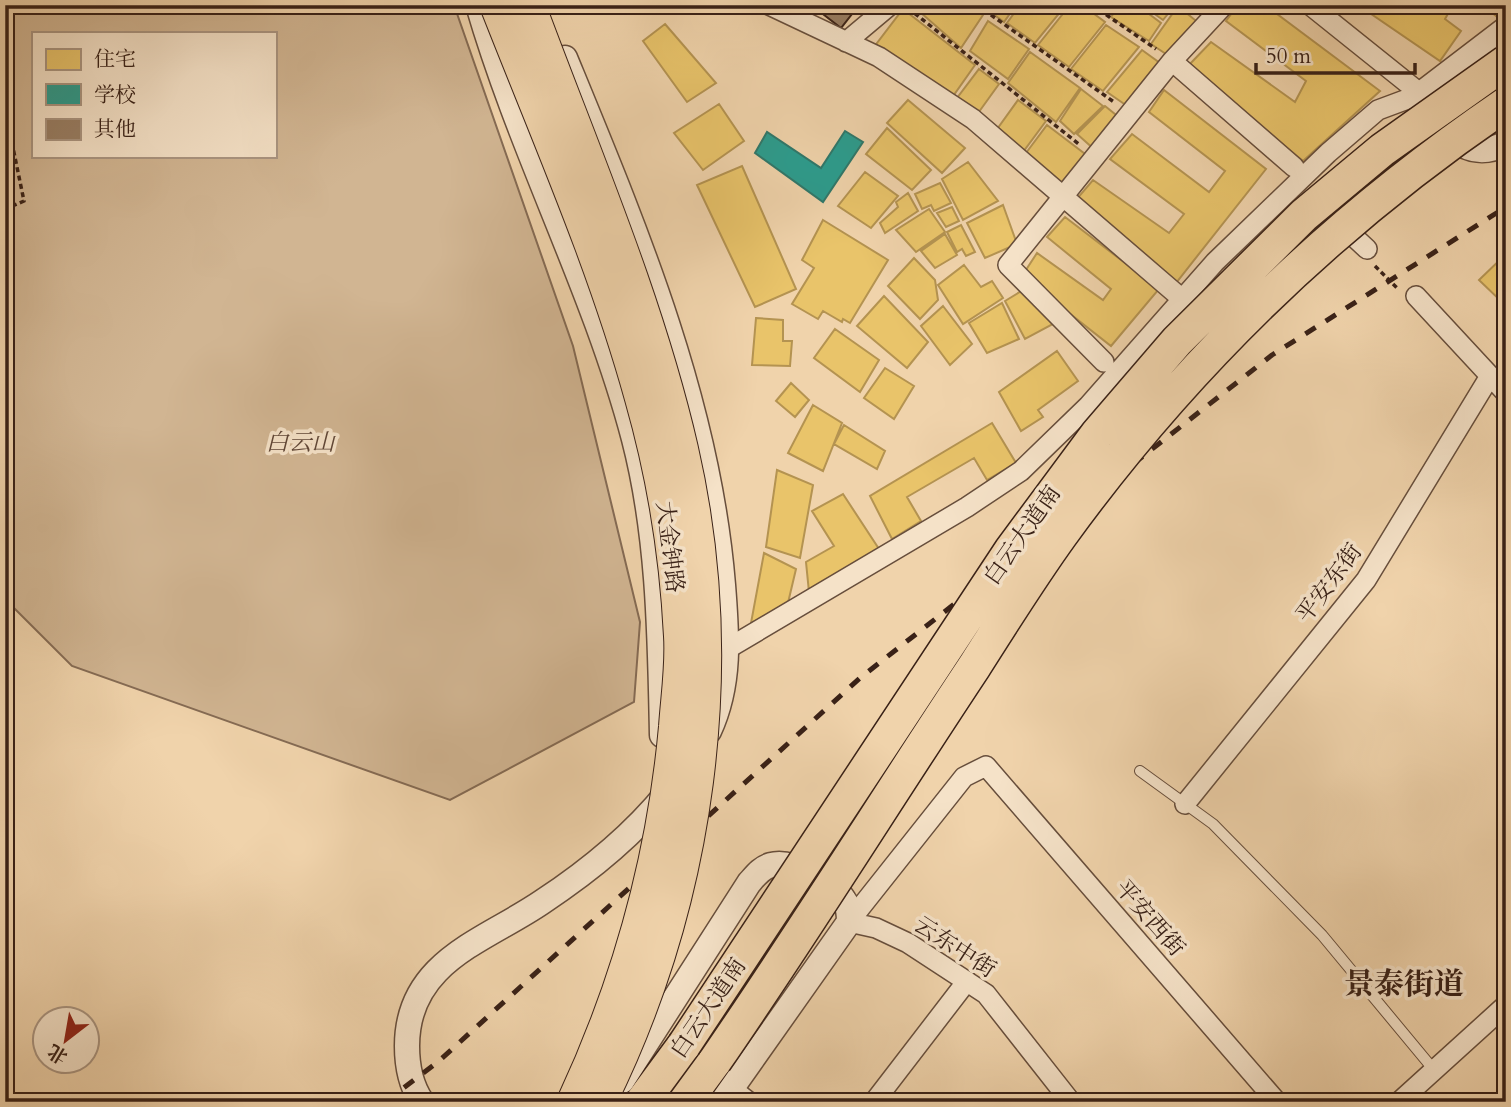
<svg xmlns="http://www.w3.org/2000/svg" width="1511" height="1107" font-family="Cardo,'Noto Serif SC',serif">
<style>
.green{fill:#d1b592;stroke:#856b54;stroke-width:2;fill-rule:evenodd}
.homes{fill:#e9c46a;stroke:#b49351;stroke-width:2}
.schools{fill:#2a9d8f;stroke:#2e786b;stroke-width:2}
.building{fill:#987e64;stroke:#392117;stroke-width:2}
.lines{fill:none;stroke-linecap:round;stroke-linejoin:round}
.service-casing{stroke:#674e3c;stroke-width:12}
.minor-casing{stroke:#674e3c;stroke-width:22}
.tertiary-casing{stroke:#674e3c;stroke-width:27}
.trunk-casing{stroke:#392117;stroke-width:36}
.path{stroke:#392117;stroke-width:3.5;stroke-dasharray:5 3.5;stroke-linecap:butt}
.service{stroke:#f5e2c8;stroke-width:10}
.minor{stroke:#f5e2c8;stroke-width:19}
.tertiary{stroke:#f5e2c8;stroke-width:24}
.trunk{stroke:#f0d3ab;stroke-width:33}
.rail{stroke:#392117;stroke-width:5;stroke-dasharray:12 12;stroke-linecap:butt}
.primary-bridge-casing{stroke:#392117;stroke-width:34;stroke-linecap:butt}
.trunk-bridge-casing{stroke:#392117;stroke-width:36;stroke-linecap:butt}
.primary-bridge{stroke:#f0d3ab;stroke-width:32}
.trunk-bridge{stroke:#f0d3ab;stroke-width:33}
.labels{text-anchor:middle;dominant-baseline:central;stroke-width:7;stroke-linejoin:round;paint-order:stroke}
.park-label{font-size:23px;font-style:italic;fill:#5f4636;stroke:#f5e2c8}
.street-label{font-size:23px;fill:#392117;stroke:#f5e2c8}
.district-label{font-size:30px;font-weight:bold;fill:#392117;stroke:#f5e2c8}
</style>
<rect width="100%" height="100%" fill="#f0d3ab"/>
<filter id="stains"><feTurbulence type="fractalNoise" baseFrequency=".00286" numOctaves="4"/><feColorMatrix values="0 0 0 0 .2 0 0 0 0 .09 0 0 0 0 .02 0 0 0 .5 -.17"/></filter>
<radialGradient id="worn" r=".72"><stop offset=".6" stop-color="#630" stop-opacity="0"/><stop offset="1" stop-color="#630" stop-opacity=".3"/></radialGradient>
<!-- green -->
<path class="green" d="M5 5H454L573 346 640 622 634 702 450 800 72 666 5 599ZM33 33H275V156H33Z"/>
<!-- homes -->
<path class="homes" d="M912 5H969L983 15 961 48Z
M981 5H1016L1004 22Z
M1020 5H1066L1035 43 1007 23Z
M1070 5H1082L1105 22 1069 67 1038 45Z
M1120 5H1137L1161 23 1149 41 1111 17Z
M1142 5H1175L1163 20Z
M1238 5H1265L1380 91 1303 161 1188 66 1211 42 1295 102 1306 81 1226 21Z
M1358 5H1453L1445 19 1461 31 1440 61Z
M1482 5H1506V22L1505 23Z
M1178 6 1201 25 1172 58 1151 44Z
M903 9 975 65 951 99 874 47Z
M988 21 1029 49 1008 79 970 51Z
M665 24 716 83 687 102 643 41Z
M1106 25 1139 47 1103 91 1071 69Z
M1142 50 1164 66 1130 108 1107 92Z
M1030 52 1080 88 1056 122 1008 83Z
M979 69 999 84 976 116 954 102Z
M1081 89 1103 106 1074 134 1060 121Z
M1164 90 1266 169 1176 283 1075 201 1093 180 1169 233 1184 214 1110 159 1132 134 1209 192 1225 171 1149 112Z
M908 100 965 148 942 173 887 123Z
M1018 100 1046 121 1023 152 995 132Z
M719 104 744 141 703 170 674 133Z
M1105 106 1121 119 1095 150 1077 134Z
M1047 125 1089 157 1065 188 1026 153Z
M887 128 931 170 912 190 866 154Z
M968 162 998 201 963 220 942 179Z
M742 166 796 289 755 307 697 185Z
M865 172 898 196 871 228 838 206Z
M940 183 951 203 934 211 931 205 922 209 915 194Z
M908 193 918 211 885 233 880 223 898 207 896 202Z
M1003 205 1017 244 985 258 967 223Z
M952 207 959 221 946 227 937 213Z
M929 209 945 232 916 252 896 230Z
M1065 217 1159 289 1111 346 1022 276 1037 253 1103 300 1111 289 1047 237Z
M823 220 888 260 850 323 843 319 842 322 823 311 818 319 792 304 814 268 802 260Z
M961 225 975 252 966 256 962 249 957 252 947 232Z
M945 234 957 255 935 268 921 251Z
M1506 254V306L1479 280Z
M914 258 935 280 938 300 920 319 888 286Z
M964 265 981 287 992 281 1003 298 963 324 938 285Z
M1023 290 1053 324 1025 339 1005 301Z
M884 296 928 342 907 368 857 326Z
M1002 303 1019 339 987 353 969 323Z
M943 306 972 344 950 365 921 326Z
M756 318 783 320V341H792L790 366 752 365Z
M835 329 879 360 860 392 814 358Z
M1057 351 1078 381 1038 410 1043 417 1021 431 999 392Z
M885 368 914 386 894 419 864 398Z
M791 383 809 400 795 417 776 401Z
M813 405 842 423 823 471 788 453Z
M992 423 1016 463 987 480 974 458 907 497 921 521 892 539 870 496Z
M844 425 885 451 877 469 834 444Z
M777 470 813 485 800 558 766 547Z
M843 494 879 549 809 592 806 562 834 546 812 511Z
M764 553 796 569 787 607 751 623Z"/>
<!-- schools -->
<path class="schools" d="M845 131 863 142 823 202 755 153 767 132 821 168Z"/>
<!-- building -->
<path class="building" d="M822 5H859L841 28 819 11Z"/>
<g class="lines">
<!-- service casing -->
<g class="service-casing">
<path id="service" d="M1140 771 1213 824 1322 935 1434 1070"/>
</g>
<!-- minor casing -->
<g class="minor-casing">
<path id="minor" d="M769 5 879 57 973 119 1181 298
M1310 5 1421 94
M846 42 890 5
M1172 61 1294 167
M1338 222 1367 249
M1416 296 1506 393
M1104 362 1008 265 1172 61 1224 5
M727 649 967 507 1021 471 1088 406 1215 262 1328 153 1378 110 1421 94
M1185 804 1366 580 1490 376
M731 1088 749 1102
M874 1102 967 981
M1071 1102 986 994 908 943 876 928 849 922 964 777 986 766 1277 1102
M1399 1102 1506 1005"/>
</g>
<!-- tertiary casing -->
<g class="tertiary-casing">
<path id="tertiary" d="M478 5C521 153 595 291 634 439 659 535 660 637 662 735
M1506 29 1421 94C1437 127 1465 166 1506 143
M565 58C635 228 708 400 723 585 727 635 731 684 709 731
M622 1081 749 883C756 875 761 868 771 865 792 859 833 882 844 900 849 907 849 914 849 922L722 1102
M422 1102C411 1086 407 1065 407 1046 407 961 485 941 542 902 589 871 632 836 667 793"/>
</g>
<!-- trunk casing -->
<g class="trunk-casing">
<path id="trunk" d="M642 1102 684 1045
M685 1102 715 1061"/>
</g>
<!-- path -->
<path class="path" d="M977 5 1114 102
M1092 5 1156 49
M908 8 1080 145
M5 109 24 201 5 209
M1375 266 1399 290"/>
<!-- service -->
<use href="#service" class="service"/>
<!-- minor -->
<use href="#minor" class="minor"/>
<!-- tertiary -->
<use href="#tertiary" class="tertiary"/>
<!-- trunk -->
<use href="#trunk" class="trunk"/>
<!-- rail -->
<path class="rail" d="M385 1102 439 1061 860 678 1272 355 1506 207"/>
<!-- primary-bridge casing -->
<g class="primary-bridge-casing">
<path id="primary-bridge" d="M496 5C547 135 604 264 641 398 663 475 676 556 680 636 682 666 677 697 675 727 663 859 629 982 573 1102
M529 5C583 151 647 297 682 449 732 667 699 902 600 1102"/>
</g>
<!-- trunk-bridge casing -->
<g class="trunk-bridge-casing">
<path id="trunk-bridge" d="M684 1045 1011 550 1097 434 1177 341 1304 215 1382 150 1506 62
M715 1061C804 932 887 798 974 667 1002 623 1030 578 1061 535 1185 364 1331 223 1506 104"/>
</g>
<!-- primary-bridge -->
<use href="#primary-bridge" class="primary-bridge"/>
<!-- trunk-bridge -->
<use href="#trunk-bridge" class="trunk-bridge"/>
</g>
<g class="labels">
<!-- park labels -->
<g class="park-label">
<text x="300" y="442">白云山</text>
</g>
<!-- street labels -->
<g class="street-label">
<text transform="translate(1022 535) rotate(-55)">白云大道南</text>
<text transform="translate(670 547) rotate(83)">大金钟路</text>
<text transform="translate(1329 583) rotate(-53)">平安东街</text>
<text transform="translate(1150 918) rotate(49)">平安西街</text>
<text transform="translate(955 947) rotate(33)">云东中街</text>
<text transform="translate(708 1008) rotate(-56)">白云大道南</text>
</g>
<!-- district labels -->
<g class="district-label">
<text x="1404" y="984">景泰街道</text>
</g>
</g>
<!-- margin -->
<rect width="1511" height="1107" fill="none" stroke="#f0d3ab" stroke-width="28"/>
<rect x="7" y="7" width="1497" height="1093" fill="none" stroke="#392117" stroke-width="3.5"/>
<rect x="14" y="14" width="1483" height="1079" fill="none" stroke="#392117" stroke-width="2"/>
<!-- legend -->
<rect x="32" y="32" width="245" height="126" fill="#f5e2c8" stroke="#aa9581" stroke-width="2"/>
<rect x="46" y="49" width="35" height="21" fill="#e9c46a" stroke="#aa9581" stroke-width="2"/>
<text x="94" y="66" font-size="21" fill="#392117">住宅</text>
<rect x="46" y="84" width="35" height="21" fill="#2a9d8f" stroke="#aa9581" stroke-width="2"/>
<text x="94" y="102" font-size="21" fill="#392117">学校</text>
<rect x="46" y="119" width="35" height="21" fill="#987e64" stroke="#aa9581" stroke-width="2"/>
<text x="94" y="136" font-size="21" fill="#392117">其他</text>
<!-- north arrow -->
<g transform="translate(66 1040) rotate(211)"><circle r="33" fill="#f5e2c8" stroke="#aa9581" stroke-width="2"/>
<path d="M0-5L12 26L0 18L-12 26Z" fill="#8f2418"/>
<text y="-10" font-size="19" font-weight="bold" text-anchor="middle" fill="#392117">北</text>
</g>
<!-- scale -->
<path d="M1256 63v10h159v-10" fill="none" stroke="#392117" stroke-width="3.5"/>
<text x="1266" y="63" font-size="21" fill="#392117" stroke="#f5e2c8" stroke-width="5" paint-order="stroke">50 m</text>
<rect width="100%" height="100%" filter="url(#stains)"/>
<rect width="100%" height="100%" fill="url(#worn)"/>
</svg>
